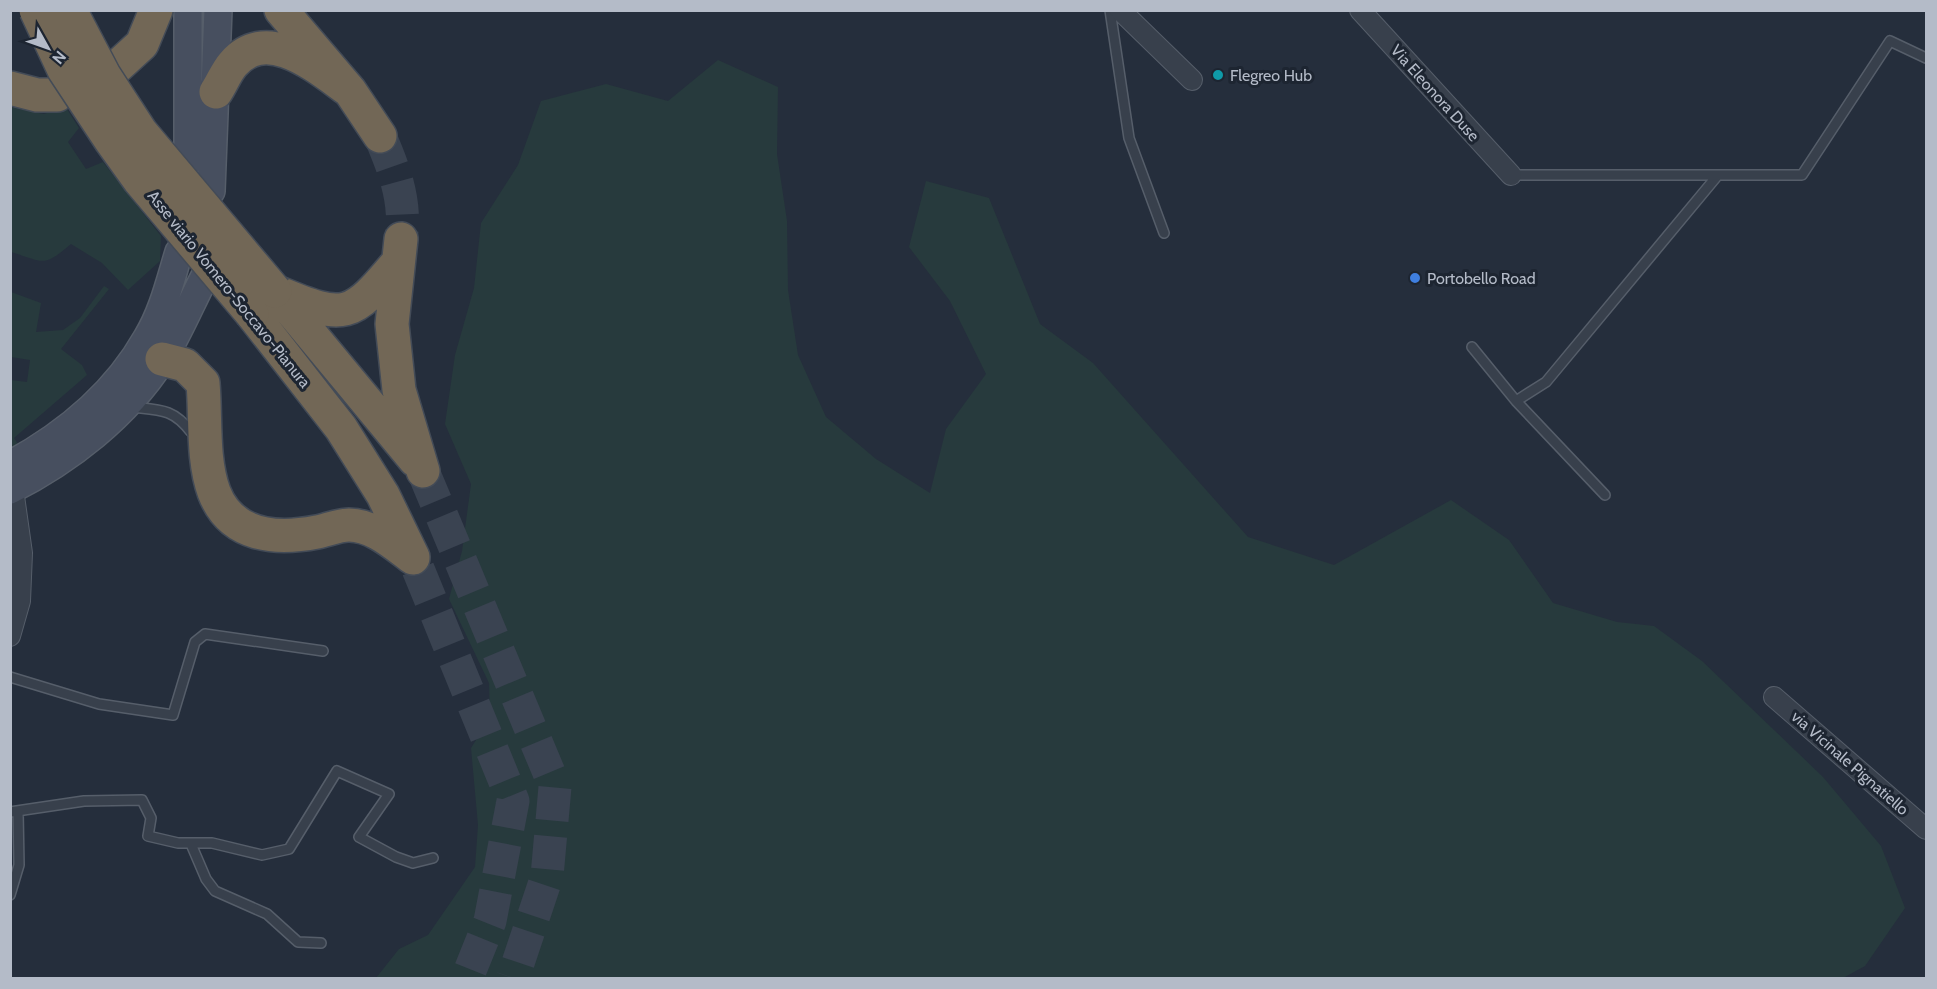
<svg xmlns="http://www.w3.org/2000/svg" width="1937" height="989" font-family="Cabin,sans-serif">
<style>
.green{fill:#273a3d}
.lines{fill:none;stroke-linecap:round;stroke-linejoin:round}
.highway-tunnel{stroke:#3a4351;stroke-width:33;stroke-dasharray:33 16;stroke-linecap:butt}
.lane-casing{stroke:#565e6a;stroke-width:12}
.street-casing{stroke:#565e6a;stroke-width:22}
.secondary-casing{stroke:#565e6a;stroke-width:30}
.highway-casing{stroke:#434b57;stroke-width:36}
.lane{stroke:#38404c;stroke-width:9}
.street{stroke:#38404c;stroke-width:20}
.secondary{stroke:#474f5f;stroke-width:27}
.highway{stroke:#726756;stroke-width:33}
.highway-bridge-casing{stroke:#434b57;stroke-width:36;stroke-linecap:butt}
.highway-bridge{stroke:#726756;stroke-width:33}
.culture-dot{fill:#0f9aa8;stroke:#1d2531;stroke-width:2}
.shop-dot{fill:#3f7fe0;stroke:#1d2531;stroke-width:2}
.labels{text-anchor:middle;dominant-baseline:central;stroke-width:6;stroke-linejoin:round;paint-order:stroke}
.poi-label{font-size:16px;fill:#b4bbc8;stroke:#1d2531;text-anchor:start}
.street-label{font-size:16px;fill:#b4bbc8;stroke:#1d2531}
</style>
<rect width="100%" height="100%" fill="#252e3c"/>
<!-- green -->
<path class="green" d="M718 60 778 87 777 154 787 221 788 290 798 355 826 417 876 459 930 493 946 429 986 374 950 301 909 247 926 181 989 198 1040 324 1093 363 1248 537 1334 565 1451 500 1509 540 1553 603 1617 622 1654 626 1702 661 1823 777 1881 846 1905 908 1865 966 1843 978H376L399 949 428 935 475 867 478 825 471 748 490 718 489 683 449 599 462 551 471 484 445 424 455 355 474 288 481 223 518 165 541 101 606 84 668 101Z
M65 106 79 128 68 142 86 169 103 162 161 236 160 261 128 290 102 263 71 244C43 268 44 262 11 252L10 107 44 114Z
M104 286 109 289 61 349 82 365 87 375 14 438 18 444 11 449V380L27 382 30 360 11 357V292L41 303 36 332 63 330 80 318Z"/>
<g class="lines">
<!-- highway-tunnel -->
<path class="highway-tunnel" d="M380 136C394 169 407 202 401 239
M423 471 555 787 547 876 513 978
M418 569 513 801 490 921 467 978"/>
<!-- lane casing -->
<g class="lane-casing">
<path id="lane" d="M1110 10 1129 138 1164 233
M1511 175H1802L1890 41 1926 58
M1472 347 1516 401
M131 407C159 410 173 408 191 432
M1605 495 1516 401 1546 382 1718 175
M10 677 99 704 173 715 195 642 205 634 323 651
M10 812 84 801 142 800 151 818 148 836 178 843H212L262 855 289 849 337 771 389 794 359 837 396 857 413 863 433 858
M191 844 206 879 215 891 267 914 298 942 321 943
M10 895 19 865 18 811"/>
</g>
<!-- street casing -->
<g class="street-casing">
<path id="street" d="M1120 10 1192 80
M1360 10 1511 175
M10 636 20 601 22 553 13 489
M1774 697 1926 829"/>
</g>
<!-- secondary casing -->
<g class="secondary-casing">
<path id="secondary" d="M188 162V10
M211 191 218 10
M10 465C65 435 116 393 147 338 163 312 170 281 179 252
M10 490C69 460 126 416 162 360 178 334 190 305 204 278"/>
</g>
<!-- highway casing -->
<g class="highway-casing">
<path id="highway" d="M281 10 350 91 380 136
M118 66 142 44 156 10
M10 88 37 95H57
M216 92C222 83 226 72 233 64 268 23 320 70 350 91
M401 239 392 324 399 390 423 471
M275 291 415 460
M277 292C346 321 351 318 398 262
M252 314 341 428 383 495 413 557
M162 359 185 365 203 383C206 418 202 459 214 492 231 537 276 540 317 532 327 530 339 525 349 525 373 525 394 544 413 558"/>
</g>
<!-- lane -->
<use href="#lane" class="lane"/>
<!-- street -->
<use href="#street" class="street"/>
<!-- secondary -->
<use href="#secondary" class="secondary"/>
<!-- highway -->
<use href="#highway" class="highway"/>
<!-- highway-bridge casing -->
<g class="highway-bridge-casing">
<path id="highway-bridge" d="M36 10 64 70 111 141 139 180 252 314
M70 10 104 75 141 132 275 291"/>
</g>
<!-- highway-bridge -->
<use href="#highway-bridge" class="highway-bridge"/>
</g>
<!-- markers -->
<circle class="culture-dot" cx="1218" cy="75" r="6"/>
<circle class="shop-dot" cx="1415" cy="278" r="6"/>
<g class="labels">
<!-- poi labels -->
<g class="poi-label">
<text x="1230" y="75">Flegreo Hub</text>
<text x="1427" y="278">Portobello Road</text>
</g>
<!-- street labels -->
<g class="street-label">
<text transform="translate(1435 93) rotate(48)">Via Eleonora Duse</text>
<text transform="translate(229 289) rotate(51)">Asse viario Vomero-Soccavo-Pianura</text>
<text transform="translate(1850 763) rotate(41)">via Vicinale Pignatiello</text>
</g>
</g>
<!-- border -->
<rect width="1937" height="989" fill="none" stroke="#b4bbc8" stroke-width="24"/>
<!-- north arrow -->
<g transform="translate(48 48) rotate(130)" stroke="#1d2531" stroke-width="4.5" paint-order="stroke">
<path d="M0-4.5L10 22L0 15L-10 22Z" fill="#b4bbc8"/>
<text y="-9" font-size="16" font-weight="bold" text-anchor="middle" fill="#b4bbc8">N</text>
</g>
</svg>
